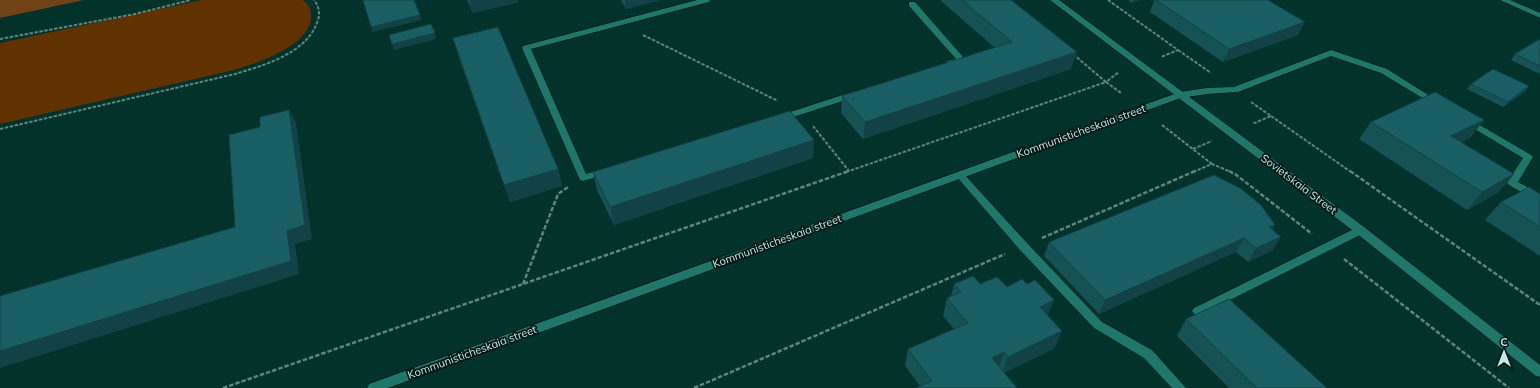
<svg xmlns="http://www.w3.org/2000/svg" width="1540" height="388" font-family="Mulish,sans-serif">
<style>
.green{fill:#603200}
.forest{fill:#704216}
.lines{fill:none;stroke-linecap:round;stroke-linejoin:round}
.service-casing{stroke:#001713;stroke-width:1}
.minor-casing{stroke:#001713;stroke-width:1}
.tertiary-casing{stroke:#001713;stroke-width:1}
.secondary-casing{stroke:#001713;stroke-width:1}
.path-far1{stroke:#5b867e;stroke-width:2;stroke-dasharray:3.5 1.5;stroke-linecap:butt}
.path{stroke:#5b867e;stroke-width:2.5;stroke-dasharray:4.5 2;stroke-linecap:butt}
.service{fill:#1f7669;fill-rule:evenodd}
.minor{fill:#1f7669;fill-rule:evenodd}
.tertiary{fill:#1f7669;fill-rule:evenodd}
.secondary{fill:#1f7669;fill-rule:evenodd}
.wall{fill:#165154}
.shaded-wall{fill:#124245}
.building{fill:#195e62;stroke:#124245}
.labels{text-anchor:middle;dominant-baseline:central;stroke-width:3.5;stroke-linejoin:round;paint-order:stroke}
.street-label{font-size:11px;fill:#c3e9e0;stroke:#001713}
</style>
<rect width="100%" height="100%" fill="#03322b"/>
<!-- green -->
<path class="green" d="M202 0H303C309 5 312 10 311 19 307 47 257 63 234 70L0 124V43Z"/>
<!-- forest -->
<path class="forest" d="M0 0H84L0 18Z"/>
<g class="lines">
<!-- service casing -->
<g class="service-casing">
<path id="service" d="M697 0H710L709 2 531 49 586 174 607 168 612 171 610 173 583 181 580 180 522 48 523 46Z
M909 2H915L964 58 965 60 964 62 950 66 947 65 946 63 947 61 956 59 909 6Z
M1331 50 1387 69 1441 103 1440 105H1434L1381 73 1331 56 1238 92 1207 94 1180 98 1176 95 1180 92 1207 88 1234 87Z
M855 91 859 94 858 96 784 120 781 121 776 118 778 116Z
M1466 117 1531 155 1533 157 1518 182 1540 194V203L1509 185 1507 183 1523 158 1463 122 1461 120Z
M960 172 963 173 1027 243 1102 322 1152 350 1186 388H1172L1144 358 1094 328 1019 249 957 177 955 175Z
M1360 226 1364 227 1365 230 1364 233 1198 316 1194 314 1192 311 1194 308Z"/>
</g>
<!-- minor casing -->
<g class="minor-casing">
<path id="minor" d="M1500 0H1510L1540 13V18Z"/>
</g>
<!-- tertiary casing -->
<g class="tertiary-casing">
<path id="tertiary" d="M1180 92 1184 95 1183 97 388 388H367L369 384Z"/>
</g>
<!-- secondary casing -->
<g class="secondary-casing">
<path id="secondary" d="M1050 0H1059L1364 227 1540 365V377L1536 376 1356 233Z"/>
</g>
<!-- path-far1 -->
<path class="path-far1" d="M1108 0 1178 50 1161 57
M643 35 778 101
M0 39 135 14 191 0
M1178 50 1211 73
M1073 54 1106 82 1119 72
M1251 102 1271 116 1252 124
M1271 116 1351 172
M1162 125 1212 164
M813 126 849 171
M0 129 235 74C265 65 308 53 318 20 320 13 319 6 314 0
M1193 149 1212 141
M846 172 1106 82 1121 93
M1193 172 1212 164 1231 172"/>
<!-- path -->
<path class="path" d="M1229 171 1235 174 1312 234
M1350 171 1540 305
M1042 238 1195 171
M1344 259 1509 388
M523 284 558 194 568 187
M223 388 849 171
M694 388 1005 254"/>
<!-- service -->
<use href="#service" class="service"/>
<!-- minor -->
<use href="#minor" class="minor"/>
<!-- tertiary -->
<use href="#tertiary" class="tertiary"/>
<!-- secondary -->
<use href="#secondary" class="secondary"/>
</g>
<!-- wall -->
<path class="wall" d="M467 0H518L519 2 473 13Z
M621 0H660L626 9Z
M940 0H1011L1071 69 863 139 841 113 842 96 995 48Z
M1128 0H1140L1132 3Z
M1154 0H1268L1298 35 1223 62 1150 12Z
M453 38 558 169 562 186 510 202 458 55Z
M1540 39V74L1511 60 1515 54Z
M1471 84 1529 86 1525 92 1503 107 1467 89Z
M1484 120 1470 138 1461 142 1499 192 1467 210 1359 139 1371 122Z
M813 158 614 225 597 190 593 172Z
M1540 194V256L1485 220 1501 202Z
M1272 229 1273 250 1248 262 1236 252 1099 314 1044 256 1049 242Z
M954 284H980L1007 287 1048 316 1055 348 1005 372 920 386 905 366 908 349 954 329 943 316 947 298 951 296Z
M1186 319 1327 388H1229L1177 336Z"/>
<!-- shaded-wall -->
<path class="shaded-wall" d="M469 0H518L519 2 473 13Z
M625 0H660L626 9Z
M1133 0H1140L1132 3Z
M420 15 421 20 373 32 371 27Z
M1305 22 1298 35 1223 62 1229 49Z
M435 33 436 39 394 50 392 44Z
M1077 52 1071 69 863 139 865 122Z
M1529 86 1525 92 1503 107 1508 102Z
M289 110 296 123 312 239 295 244 299 274 0 368V351L287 231Z
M1484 120 1470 138 1437 154 1451 136Z
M814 140 813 158 614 225 610 207Z
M558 169 562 186 510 202 504 185Z
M1514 174 1499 192 1467 210 1482 192Z
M1275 225 1267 238 1269 227Z
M1281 237 1273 250 1248 262 1256 248Z
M1244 238 1236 252 1099 314 1105 300Z
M1054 300 1047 318 1040 307Z
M1062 331 1055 348 1002 374 1008 357Z
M1004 352 998 370 992 358Z"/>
<!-- building -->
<path class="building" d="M363 0H414L420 15 371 27Z
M962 0H1011L1077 52 865 122 842 96 1012 42Z
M1156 0H1268L1305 22 1229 49Z
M431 24 435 33 392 44 389 35Z
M498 27 558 169 504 185 453 38Z
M1540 39V66L1515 54Z
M1493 69 1529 86 1508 102 1471 84Z
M1435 92 1484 120 1451 136 1514 174 1482 192 1371 122Z
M289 110 305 225 287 231 291 261 0 351V296L235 227 229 135 260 127V117Z
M790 111 814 140 610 207 593 172Z
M1214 175 1240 188 1261 205 1275 225 1269 227 1281 237 1256 248 1244 238 1105 300 1049 242Z
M1529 187 1540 194V227L1501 202Z
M973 276 980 284 997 277 1007 287 1022 279 1027 284 1035 280 1054 300 1040 307 1062 331 1008 357 1004 352 992 358 1017 388H916L932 381 908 349 968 323 947 298 961 292 954 284Z
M1229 299 1327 388H1257L1186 319Z"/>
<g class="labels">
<!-- street labels -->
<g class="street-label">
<text transform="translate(1081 131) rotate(-20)">Kommunisticheskaia street</text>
<text transform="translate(1299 184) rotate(37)">Sovietskaia Street</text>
<text transform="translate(777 241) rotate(-20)">Kommunisticheskaia street</text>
<text transform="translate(472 352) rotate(-20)">Kommunisticheskaia street</text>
</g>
</g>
<!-- north arrow -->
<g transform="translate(1504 352)" stroke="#001713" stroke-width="3" paint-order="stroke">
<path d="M0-3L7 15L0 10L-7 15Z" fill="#c3e9e0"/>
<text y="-6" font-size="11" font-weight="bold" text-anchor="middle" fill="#c3e9e0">С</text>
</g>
</svg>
